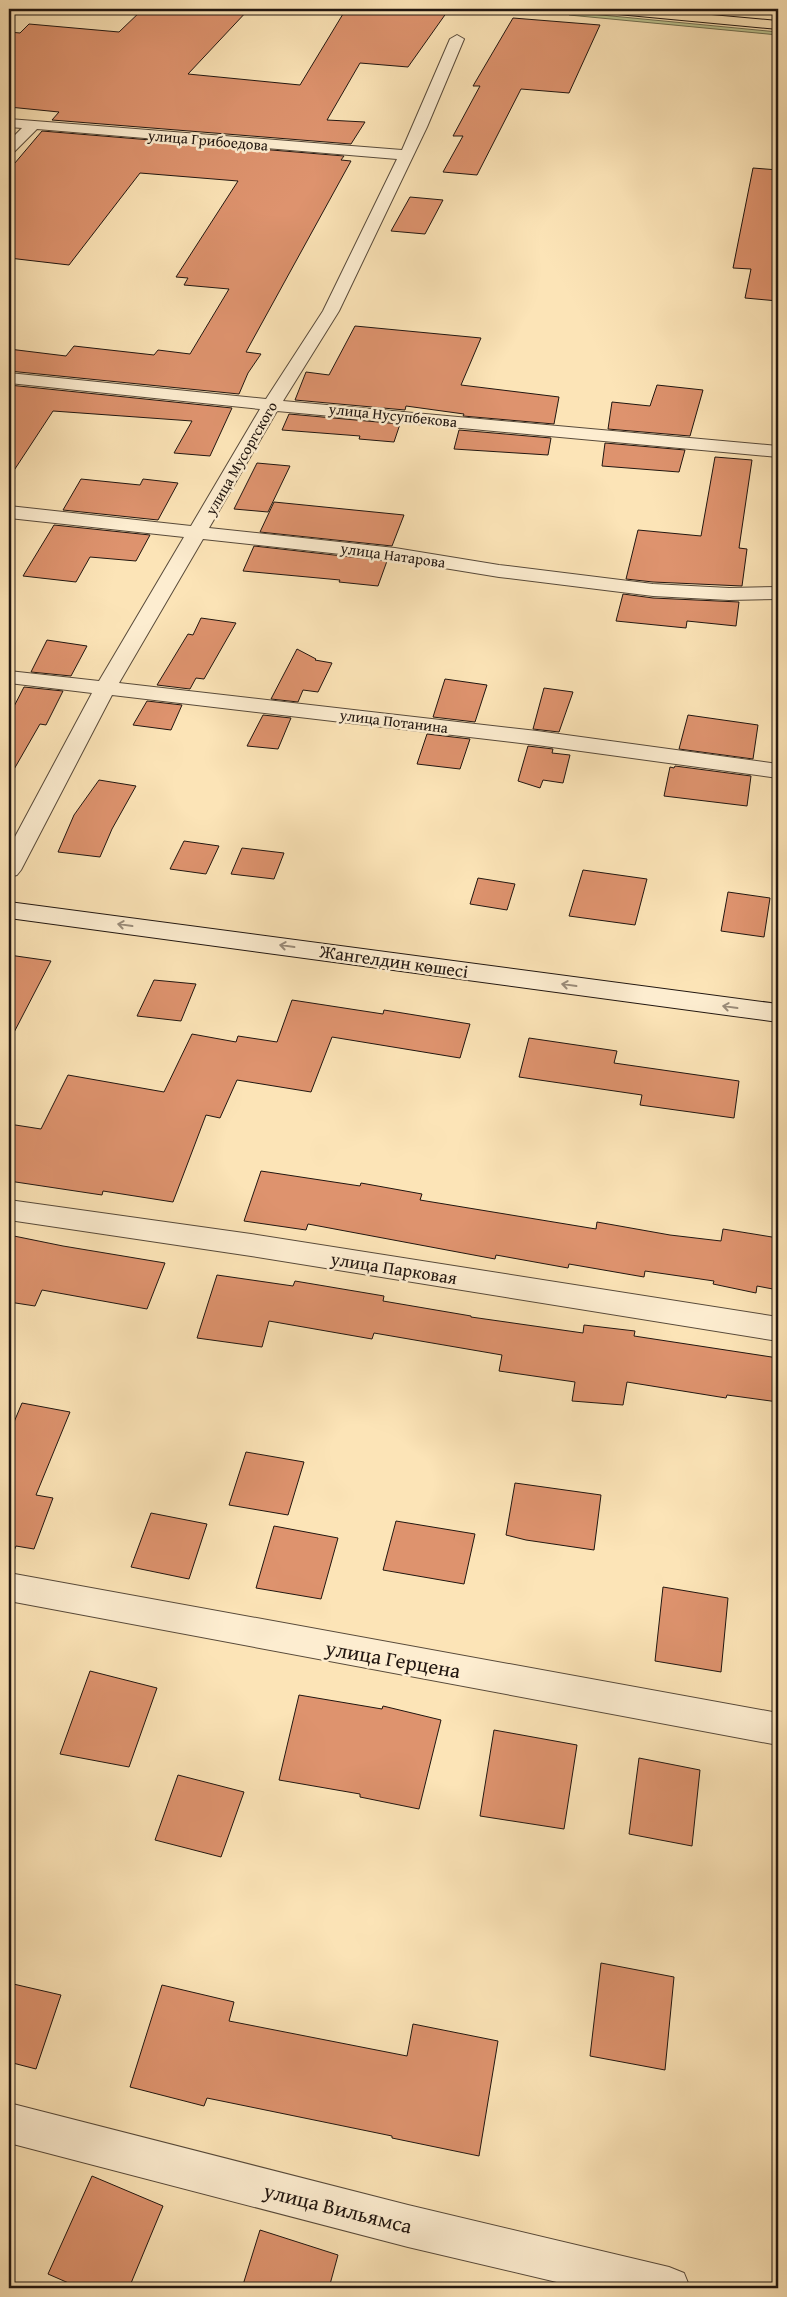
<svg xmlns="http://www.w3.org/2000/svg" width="787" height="2297" font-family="'Gentium Book Plus',serif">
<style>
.green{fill:#bdc590;stroke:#6f6e50}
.building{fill:#de936e;stroke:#211610}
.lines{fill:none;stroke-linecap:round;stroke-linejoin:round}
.minor-casing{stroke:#584a3a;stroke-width:2}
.secondary-casing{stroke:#211610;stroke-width:2}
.primary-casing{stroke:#211610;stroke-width:2}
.minor{fill:#fdedd0;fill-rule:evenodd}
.secondary{fill:#fdedd0;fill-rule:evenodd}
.primary{fill:#fce4b7;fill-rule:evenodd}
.oneway{stroke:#9a8c7a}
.labels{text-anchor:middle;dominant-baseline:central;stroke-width:5;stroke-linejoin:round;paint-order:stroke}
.far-street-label{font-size:15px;fill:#211610;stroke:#fdedd0}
.street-label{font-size:18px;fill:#211610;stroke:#fdedd0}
.near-street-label{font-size:21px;fill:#211610;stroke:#fdedd0}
</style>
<rect width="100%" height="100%" fill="#fce4b7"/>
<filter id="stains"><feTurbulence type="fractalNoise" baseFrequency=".004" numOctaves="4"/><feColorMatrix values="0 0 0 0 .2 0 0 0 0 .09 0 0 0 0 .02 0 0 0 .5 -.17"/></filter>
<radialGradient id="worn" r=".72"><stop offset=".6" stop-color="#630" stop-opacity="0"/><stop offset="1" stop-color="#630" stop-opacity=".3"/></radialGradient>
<!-- green -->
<path class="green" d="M570 12 778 32V35L569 15Z"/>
<!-- building -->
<path class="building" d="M143 9H249L188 74 300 85 346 9H409L447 12 408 67 360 63 327 120 365 122 351 144 52 120 59 112 9 107V32L20 33 29 24 119 32Z
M513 18 600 25 569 93 521 89 477 175 443 172 463 136H453L480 86H473Z
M42 131 344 156 341 160 351 161 246 352 261 354 248 373 239 394 9 371V349L66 356 74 346 154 355 158 350 190 354 229 289 184 285 188 278 176 277 238 181 140 173 69 265 9 258V170Z
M753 168 778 170V301L745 298 751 269 733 268Z
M410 197 443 200 425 234 391 231Z
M355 326 481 338 461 385 559 397 554 424 463 416 464 414 406 406 405 410 295 400 306 372 329 375Z
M9 385 232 408 210 456 174 453 192 421 53 411 9 478Z
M657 385 703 390 690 436 608 429 612 402 650 406Z
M289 414 400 424 394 442 359 439 360 436 282 430Z
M459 430 551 438 548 455 454 449Z
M605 443 685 450 679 472 602 466Z
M715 457 752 460 739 548 747 549 742 586 653 582 626 579 638 530 701 536Z
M257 463 290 466 268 512 234 509Z
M81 479 140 485 143 479 178 483 158 520 63 510Z
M274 502 404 515 392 546 260 532Z
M54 525 150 535 136 561 90 557 76 582 23 576Z
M254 546 387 561 378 586 339 582 340 580 243 571Z
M623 594 653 598 739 602 736 626 687 621 686 628 616 621Z
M201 618 236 623 204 679 196 678 190 689 157 685 188 634 193 635Z
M47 640 87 646 71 676 31 672Z
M297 649 316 659 315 660 332 663 318 692 303 690 298 702 271 699Z
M445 679 487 685 475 722 433 717Z
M24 687 63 691 46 725 40 724 9 778V716Z
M544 688 573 692 559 732 533 729Z
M147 701 182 705 171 730 133 725Z
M263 715 291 718 278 749 247 746Z
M688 715 758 725 753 759 679 749Z
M427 734 470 739 460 769 417 764Z
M528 746 553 749 552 753 570 755 563 783 543 780 540 788 518 781Z
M675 766 751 776 747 806 664 796 670 767 674 768Z
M99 780 136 786 112 829 100 857 58 852 74 815Z
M184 841 219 846 206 874 170 869Z
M242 848 284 853 274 879 231 874Z
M583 870 647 879 635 925 569 916Z
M478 878 515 884 507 910 470 904Z
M728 892 770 898 764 937 721 931Z
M9 955 51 961 9 1042Z
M154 980 196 984 181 1021 137 1016Z
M292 1000 383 1014 384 1010 470 1024 460 1058 332 1037 311 1092 237 1080 220 1118 206 1115 173 1202 103 1191 102 1195 9 1181V1124L41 1129 68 1075 164 1092 192 1034 236 1042 238 1036 277 1042Z
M529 1038 617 1051 614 1063 739 1081 734 1118 640 1105 642 1095 519 1077Z
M261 1171 360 1186 361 1183 422 1194 420 1200 596 1229 597 1222 670 1235 721 1241 723 1229 778 1238V1290L757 1286 756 1293 713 1284 714 1281 645 1271 644 1277 569 1264 568 1268 496 1255 495 1259 308 1224 306 1230 244 1221Z
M9 1235 63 1246 165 1263 147 1309 42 1290 35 1306 9 1302Z
M217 1275 293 1286 295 1281 384 1296 383 1301 471 1316V1317L583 1333 584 1325 635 1331 634 1336 778 1358V1402L727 1395 726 1398 627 1382 623 1405 572 1401 575 1382 499 1371 502 1355 374 1333 372 1339 269 1321 262 1347 197 1338Z
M22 1403 70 1412 36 1495 53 1498 34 1549 16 1546 10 1561 9 1434Z
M246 1452 304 1462 288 1515 229 1505Z
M515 1483 601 1495 594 1550 526 1540 506 1535Z
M151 1513 207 1524 189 1579 131 1567Z
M396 1521 475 1534 464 1584 383 1570Z
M274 1526 338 1538 321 1599 256 1588Z
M663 1587 728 1598 721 1672 655 1661Z
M90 1671 157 1688 129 1767 60 1754Z
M299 1695 382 1709 383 1706 441 1720 419 1809 360 1797V1794L279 1780Z
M494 1730 577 1745 564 1829 480 1816Z
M639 1758 700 1770 692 1846 629 1834Z
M178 1775 244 1792 221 1857 155 1840Z
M601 1963 674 1977 665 2070 590 2056Z
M9 1983 61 1995 36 2069 9 2062Z
M162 1985 234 2002 229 2021 407 2056 413 2024 498 2041 479 2156 392 2138V2136L207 2098 204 2106 130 2087Z
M92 2176 163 2206 129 2288H80L48 2274Z
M260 2230 338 2255 329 2288H242Z"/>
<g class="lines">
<!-- minor casing -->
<g class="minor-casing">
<path id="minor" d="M457 35 464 39 427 127 339 311 283 401 778 446V457L277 411 209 528 395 548 499 565 653 584 729 588 778 587V599L729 600 653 596 499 577 395 560 203 539 119 683 537 731 778 764V778L537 745 112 695 21 870 17 875 9 877V848L92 693 9 683V671L99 681 184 537 9 518V506L191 526 260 409 9 383V373L266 399 323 311 397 159 37 129 14 152 9 153V141L22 128 9 127V119L402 150 450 39Z
M9 1200 251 1234 778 1317V1341L251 1256 9 1220Z
M9 1573 778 1713V1745L9 1601Z
M9 2103 408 2205 669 2267 684 2273 690 2288H582L408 2247 9 2143Z"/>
</g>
<!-- secondary casing -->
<g class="secondary-casing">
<path id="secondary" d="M9 902 778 1004V1022L9 918Z"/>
</g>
<!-- primary casing -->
<g class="primary-casing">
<path id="primary" d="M601 9H645L778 21V29L607 13Z"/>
</g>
<!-- minor -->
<use href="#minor" class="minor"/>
<!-- secondary -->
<use href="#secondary" class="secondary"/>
<!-- primary -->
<use href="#primary" class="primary"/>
</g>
<!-- one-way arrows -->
<defs><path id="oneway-shaft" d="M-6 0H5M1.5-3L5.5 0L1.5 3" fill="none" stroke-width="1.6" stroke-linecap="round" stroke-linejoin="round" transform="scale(1.25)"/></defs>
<g class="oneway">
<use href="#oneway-shaft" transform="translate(125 925) rotate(-172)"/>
<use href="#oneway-shaft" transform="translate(287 946) rotate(-172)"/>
<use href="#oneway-shaft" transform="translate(569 985) rotate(-172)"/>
<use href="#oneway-shaft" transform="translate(730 1007) rotate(-172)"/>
</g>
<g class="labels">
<!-- far-street labels -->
<g class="far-street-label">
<text transform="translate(208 140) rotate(5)">улица Грибоедова</text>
<text transform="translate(393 415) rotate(6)">улица Нусупбекова</text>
<text transform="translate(241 458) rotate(-60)">улица Мусоргского</text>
<text transform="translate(393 555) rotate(8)">улица Натарова</text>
<text transform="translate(394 721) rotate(7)">улица Потанина</text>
</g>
<!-- street labels -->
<g class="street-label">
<text transform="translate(394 961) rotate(8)">Жангелдин көшесі</text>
<text transform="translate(394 1268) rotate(9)">улица Парковая</text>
</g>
<!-- near-street labels -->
<g class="near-street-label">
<text transform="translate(393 1659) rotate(10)">улица Герцена</text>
<text transform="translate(338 2208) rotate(14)">улица Вильямса</text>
</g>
</g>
<!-- margin -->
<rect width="787" height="2297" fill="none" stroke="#fce4b7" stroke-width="30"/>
<rect x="10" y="10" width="767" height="2277" fill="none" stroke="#211610" stroke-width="2.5"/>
<rect x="15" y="15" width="757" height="2267" fill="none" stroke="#211610"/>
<rect width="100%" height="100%" filter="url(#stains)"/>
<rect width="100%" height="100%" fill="url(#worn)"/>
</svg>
